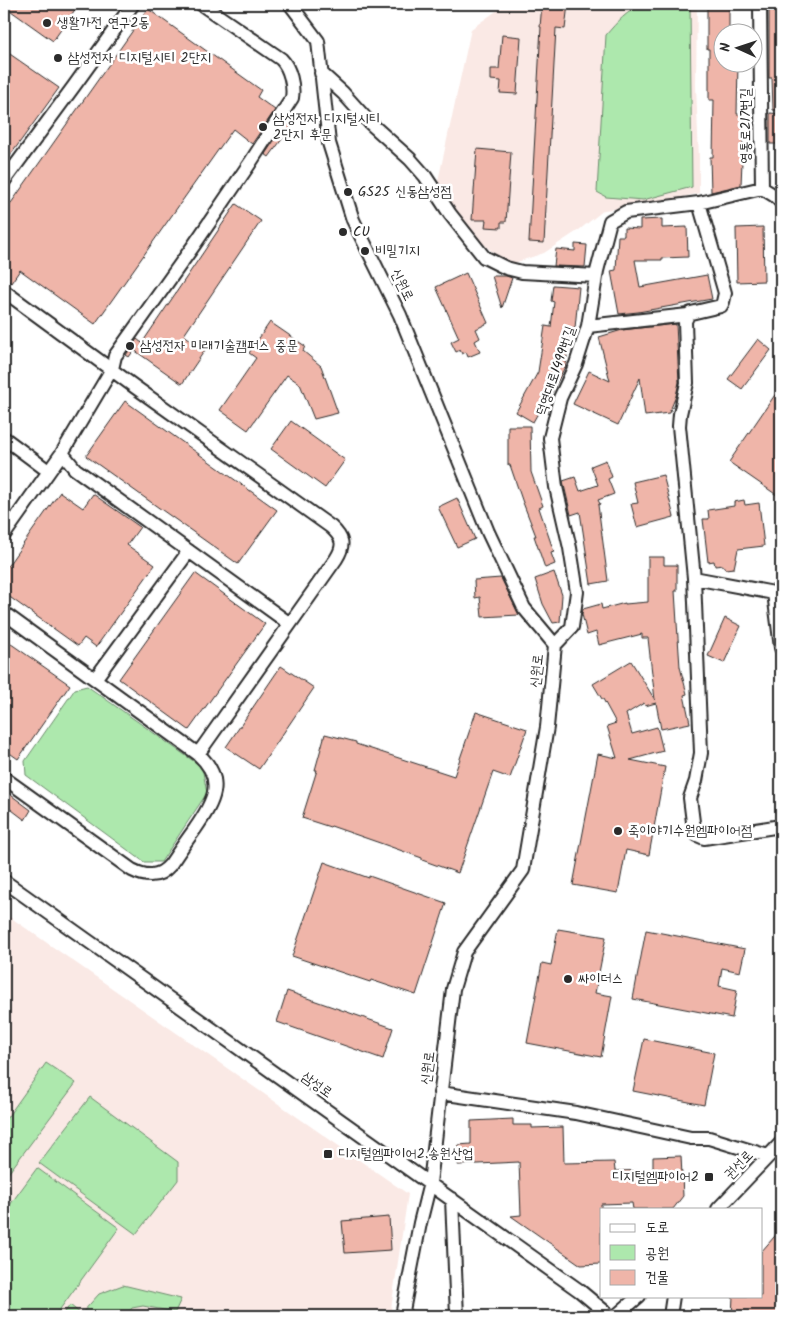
<svg xmlns="http://www.w3.org/2000/svg" width="785" height="1320" font-family="Kalam,'Poor Story',sans-serif">
<style>
.built{fill:#fae9e5}
.green{fill:#ade8ad;stroke:#6c8a6c}
.building{fill:#efb5a9;stroke:#2b2b2b}
.lines{fill:none;stroke-linecap:round;stroke-linejoin:round}
.minor-casing{stroke:#2b2b2b;stroke-width:16}
.minor{stroke:#fff;stroke-width:12}
.poi-dot{fill:#2b2b2b;stroke:#fff;stroke-width:2}
.labels{text-anchor:middle;dominant-baseline:central;stroke-width:5;stroke-linejoin:round;paint-order:stroke}
.poi-label{font-size:14px;fill:#2b2b2b;stroke:#fff;text-anchor:start}
.street-label{font-size:14px;fill:#2b2b2b;stroke:#fff}
</style>
<rect width="100%" height="100%" fill="#fff"/>
<filter id="ink" filterUnits="userSpaceOnUse"><feTurbulence type="fractalNoise" baseFrequency=".02" numOctaves="2"/><feDisplacementMap in="SourceGraphic" scale="10" xChannelSelector="R" yChannelSelector="G"/><feConvolveMatrix kernelMatrix="1 2 1 2 8 2 1 2 1" color-interpolation-filters="sRGB"/></filter>
<g filter="url(#ink)">
<!-- built -->
<path class="built" d="M504 4H697L696 86 699 158V193L652 205 604 210 579 230 544 253 508 265 475 237 449 204 438 181 471 29 502 7Z
M4 913 408 1194 390 1316H4Z"/>
<!-- green -->
<path class="green" d="M643 4 690 6 692 187 643 200 606 197 597 192 606 35C617 22 627 11 643 4Z
M87 686 202 767 207 793 161 862H144L26 775 25 761 75 689Z
M46 1063 76 1083 4 1179V1122Z
M90 1097 178 1162V1180L136 1234 39 1163Z
M37 1168 119 1228 55 1316H4V1213Z
M123 1285 181 1299 175 1312 143 1306 132 1308 126 1316H62L70 1305 81 1314 99 1294Z"/>
<!-- building -->
<path class="building" d="M4 4H79L53 41 4 6Z
M542 4H568L565 29 556 28 544 243 529 242 541 27H540Z
M707 4H729V32H722V62H738L737 114H744L741 185 711 192 710 157H713L714 100H709V49H707Z
M769 4H781V110H773L772 78H769Z
M148 9 261 90 257 97 275 110 252 144 233 129 95 324 20 270 11 283 4 277V213Z
M502 35 521 37 517 94 500 93 501 81 491 80V69H499Z
M4 50 59 88 4 164Z
M770 113 781 114V144H770Z
M288 120 293 124 269 157 265 154Z
M477 149 511 152 506 222H501V228L485 227 486 220H472Z
M236 204 261 221 184 335 205 350 182 384 134 350 129 357 126 355 137 339 142 343Z
M662 219V228L687 227 688 257 662 258V260H635L640 287 707 275 712 299 638 312 619 314 611 271 616 270 618 236H624V228L640 229V220Z
M763 227 764 281 737 282 736 228Z
M575 244 587 245 585 267 554 266 556 249 575 251Z
M466 273 488 323 476 329 480 338 475 341 480 352 468 357 466 352 462 354 460 350 456 352 451 342 459 338 436 287Z
M492 276H506L512 278 502 308Z
M553 285 579 287 575 328H570L566 365 549 398 547 397 533 422 516 412 538 372 545 326 551 327 554 302 551 301Z
M270 322 305 346 303 351 321 366 338 413 314 419 300 384 287 375 248 430 220 410 256 358 249 353Z
M676 324 679 382 676 396 669 413 645 416 640 378 618 425 573 404 589 371 610 381 599 337 622 330Z
M758 339 771 350 742 389 728 379Z
M781 386V498L729 462Z
M125 401 277 510 238 564 86 456Z
M291 421 345 460 325 488 271 449Z
M508 426H530L531 472 543 506 539 508 554 552 551 553 555 564 545 568 534 536H536L522 500 510 465H508Z
M606 460 612 477 608 479 614 494 598 500 600 504 598 505 608 581 591 584 580 512 571 515 563 481 575 477 580 491 598 485 591 466Z
M663 475 674 517 637 527 631 504 638 503 633 482Z
M60 492 83 508 93 494 140 527 127 545 155 565 96 647 84 638 78 646 4 593V571Z
M457 498 475 539 457 547 438 507Z
M744 500 745 505 759 503 764 546 738 549 734 568 725 569 723 565 715 566 714 561 708 562 703 519H709L708 510 734 506V502Z
M648 557H664V565H677V591H675L677 623 680 667 687 694 684 695 690 723 661 729 656 703 645 706 644 703 626 714 632 734 657 727 663 751 630 760 665 767 649 855 626 850 618 893 573 885 598 754 617 758 607 726 616 723 603 699H602L593 684 631 661 655 700 648 638H642V634L599 645 596 632 587 635 582 614 583 609 601 604 602 609 625 603V604L648 602Z
M554 572 562 595 560 622 553 623 543 604 535 579Z
M195 573 265 624 189 730 119 679Z
M501 578 519 615 482 617 480 597 475 598 474 580Z
M725 618 741 626 724 663 708 656Z
M4 639 70 685 18 759 4 749Z
M281 666 314 688 259 769 226 747Z
M476 712 527 729 510 778 493 772 458 873 422 860V858L380 843 331 826 330 827 302 818 317 770H315L325 734 356 742V744L454 776Z
M4 790 31 810 25 820 4 804Z
M324 862 369 878V876L446 903 416 995 371 980 370 982 292 956Z
M558 929 606 937 595 993 612 996 601 1057 527 1043 542 963 551 965Z
M646 930 745 949 740 972 722 968 719 986 737 990 732 1018 633 999Z
M287 991 393 1028 383 1059 277 1022Z
M644 1039 714 1053 704 1105 633 1091Z
M513 1119V1125H532V1128L563 1127 564 1163 614 1162 615 1171 653 1170V1157L681 1156 683 1196 673 1209H633L632 1203 601 1204V1264L581 1265 511 1216 521 1215 519 1162 458 1165V1145L471 1144V1121Z
M389 1217 391 1250 345 1253 342 1221Z
M781 1229V1316H732L733 1296H761V1252Z"/>
<g class="lines">
<!-- minor casing -->
<g class="minor-casing">
<path id="minor" d="M290 4 318 41 329 143 353 220 400 315 488 532 524 608 555 645 547 727 523 870 464 952 453 989 430 1183 420 1223 402 1316
M760 4 762 188
M321 73 343 93 370 123 410 159 425 176 450 214 484 257 506 268 522 272 596 276
M4 181 74 86 133 4
M699 203 725 293 723 302 721 306 691 313 688 315 685 321 687 383 680 414 679 426 694 578 701 753 696 781 690 798 693 822 697 835 704 838 781 826
M4 291 135 387 331 527C343 538 345 545 336 559L198 754
M588 326 688 315
M4 438 43 467
M62 453 75 469 290 624
M4 535 62 453 112 369 115 356 194 245 250 163 292 98C294 86 290 68 281 59L201 4
M694 578 774 593
M781 595 774 593 781 648
M4 613 198 754C227 780 213 803 195 829 186 841 178 853 170 865 159 878 146 877 132 870L4 778
M555 645 572 627 577 592 570 548 556 487 550 438 560 398 576 364 588 326 597 271 610 221 626 212 699 203 762 188 775 196 781 202
M95 679 189 551
M4 881 580 1291 610 1316
M440 1093 576 1113 691 1138H709L768 1156
M452 1199 457 1316
M718 1209 781 1143
M616 1316 639 1296
M670 1316 673 1296"/>
</g>
<!-- minor -->
<use href="#minor" class="minor"/>
</g>
</g>
<!-- markers -->
<g class="poi-dot">
<circle cx="47" cy="23" r="5"/>
<circle cx="58" cy="58" r="5"/>
<circle cx="263" cy="127" r="5"/>
<circle cx="348" cy="192" r="5"/>
<circle cx="343" cy="232" r="5"/>
<circle cx="365" cy="251" r="5"/>
<circle cx="130" cy="346" r="5"/>
<circle cx="618" cy="831" r="5"/>
<circle cx="568" cy="979" r="5"/>
<rect x="323" y="1149" width="10" height="10" rx="2.5"/>
<rect x="704" y="1172" width="10" height="10" rx="2.5"/>
</g>
<g class="labels">
<!-- poi labels -->
<g class="poi-label">
<text x="57" y="23">생활가전 연구2동</text>
<text x="68" y="58">삼성전자 디지털시티 2단지</text>
<text x="273" y="119">삼성전자 디지털시티<tspan x="273" dy="16">2단지 후문</tspan></text>
<text x="358" y="192">GS25 신동삼성점</text>
<text x="353" y="232">CU</text>
<text x="375" y="251">비밀기지</text>
<text x="140" y="346">삼성전자 미래기술캠퍼스 중문</text>
<text x="628" y="831">죽이야기수원엠파이어점</text>
<text x="578" y="979">싸이더스</text>
<text x="338" y="1154">디지털엠파이어2.송원산업</text>
<text x="699" y="1177" text-anchor="end">디지털엠파이어2</text>
</g>
<!-- street labels -->
<g class="street-label">
<text transform="translate(746 126) rotate(-90)">영통로217번길</text>
<text transform="translate(402 285) rotate(64)">신원로</text>
<text transform="translate(556 371) rotate(-71)">덕영대로1499번길</text>
<text transform="translate(537 671) rotate(-84)">신원로</text>
<text transform="translate(428 1068) rotate(-83)">신원로</text>
<text transform="translate(317 1085) rotate(35)">삼성로</text>
<text transform="translate(739 1165) rotate(-46)">권선로</text>
</g>
</g>
<!-- margin -->
<rect width="785" height="1320" fill="none" stroke="#fff" stroke-width="20"/>
<rect x="10" y="10" width="765" height="1300" fill="none" stroke="#2b2b2b" stroke-width="2" filter="url(#ink)"/>
<!-- legend -->
<rect x="600" y="1208" width="162" height="90" fill="#ffffff" stroke="#aaaaaa"/>
<rect x="610" y="1224" width="25" height="8" fill="#ffffff" stroke="#aaaaaa"/>
<text x="645" y="1232" font-size="15" fill="#2b2b2b">도로</text>
<rect x="610" y="1245" width="25" height="15" fill="#ade8ad" stroke="#aaaaaa"/>
<text x="645" y="1258" font-size="15" fill="#2b2b2b">공원</text>
<rect x="610" y="1270" width="25" height="15" fill="#efb5a9" stroke="#aaaaaa"/>
<text x="645" y="1282" font-size="15" fill="#2b2b2b">건물</text>
<!-- north arrow -->
<g transform="translate(738 48) rotate(273)"><circle r="24" fill="#ffffff" stroke="#aaaaaa"/>
<path d="M0-4L9 19L0 12L-9 19Z" fill="#2b2b2b"/>
<text y="-8" font-size="14" font-weight="bold" text-anchor="middle" fill="#2b2b2b">N</text>
</g>
</svg>
